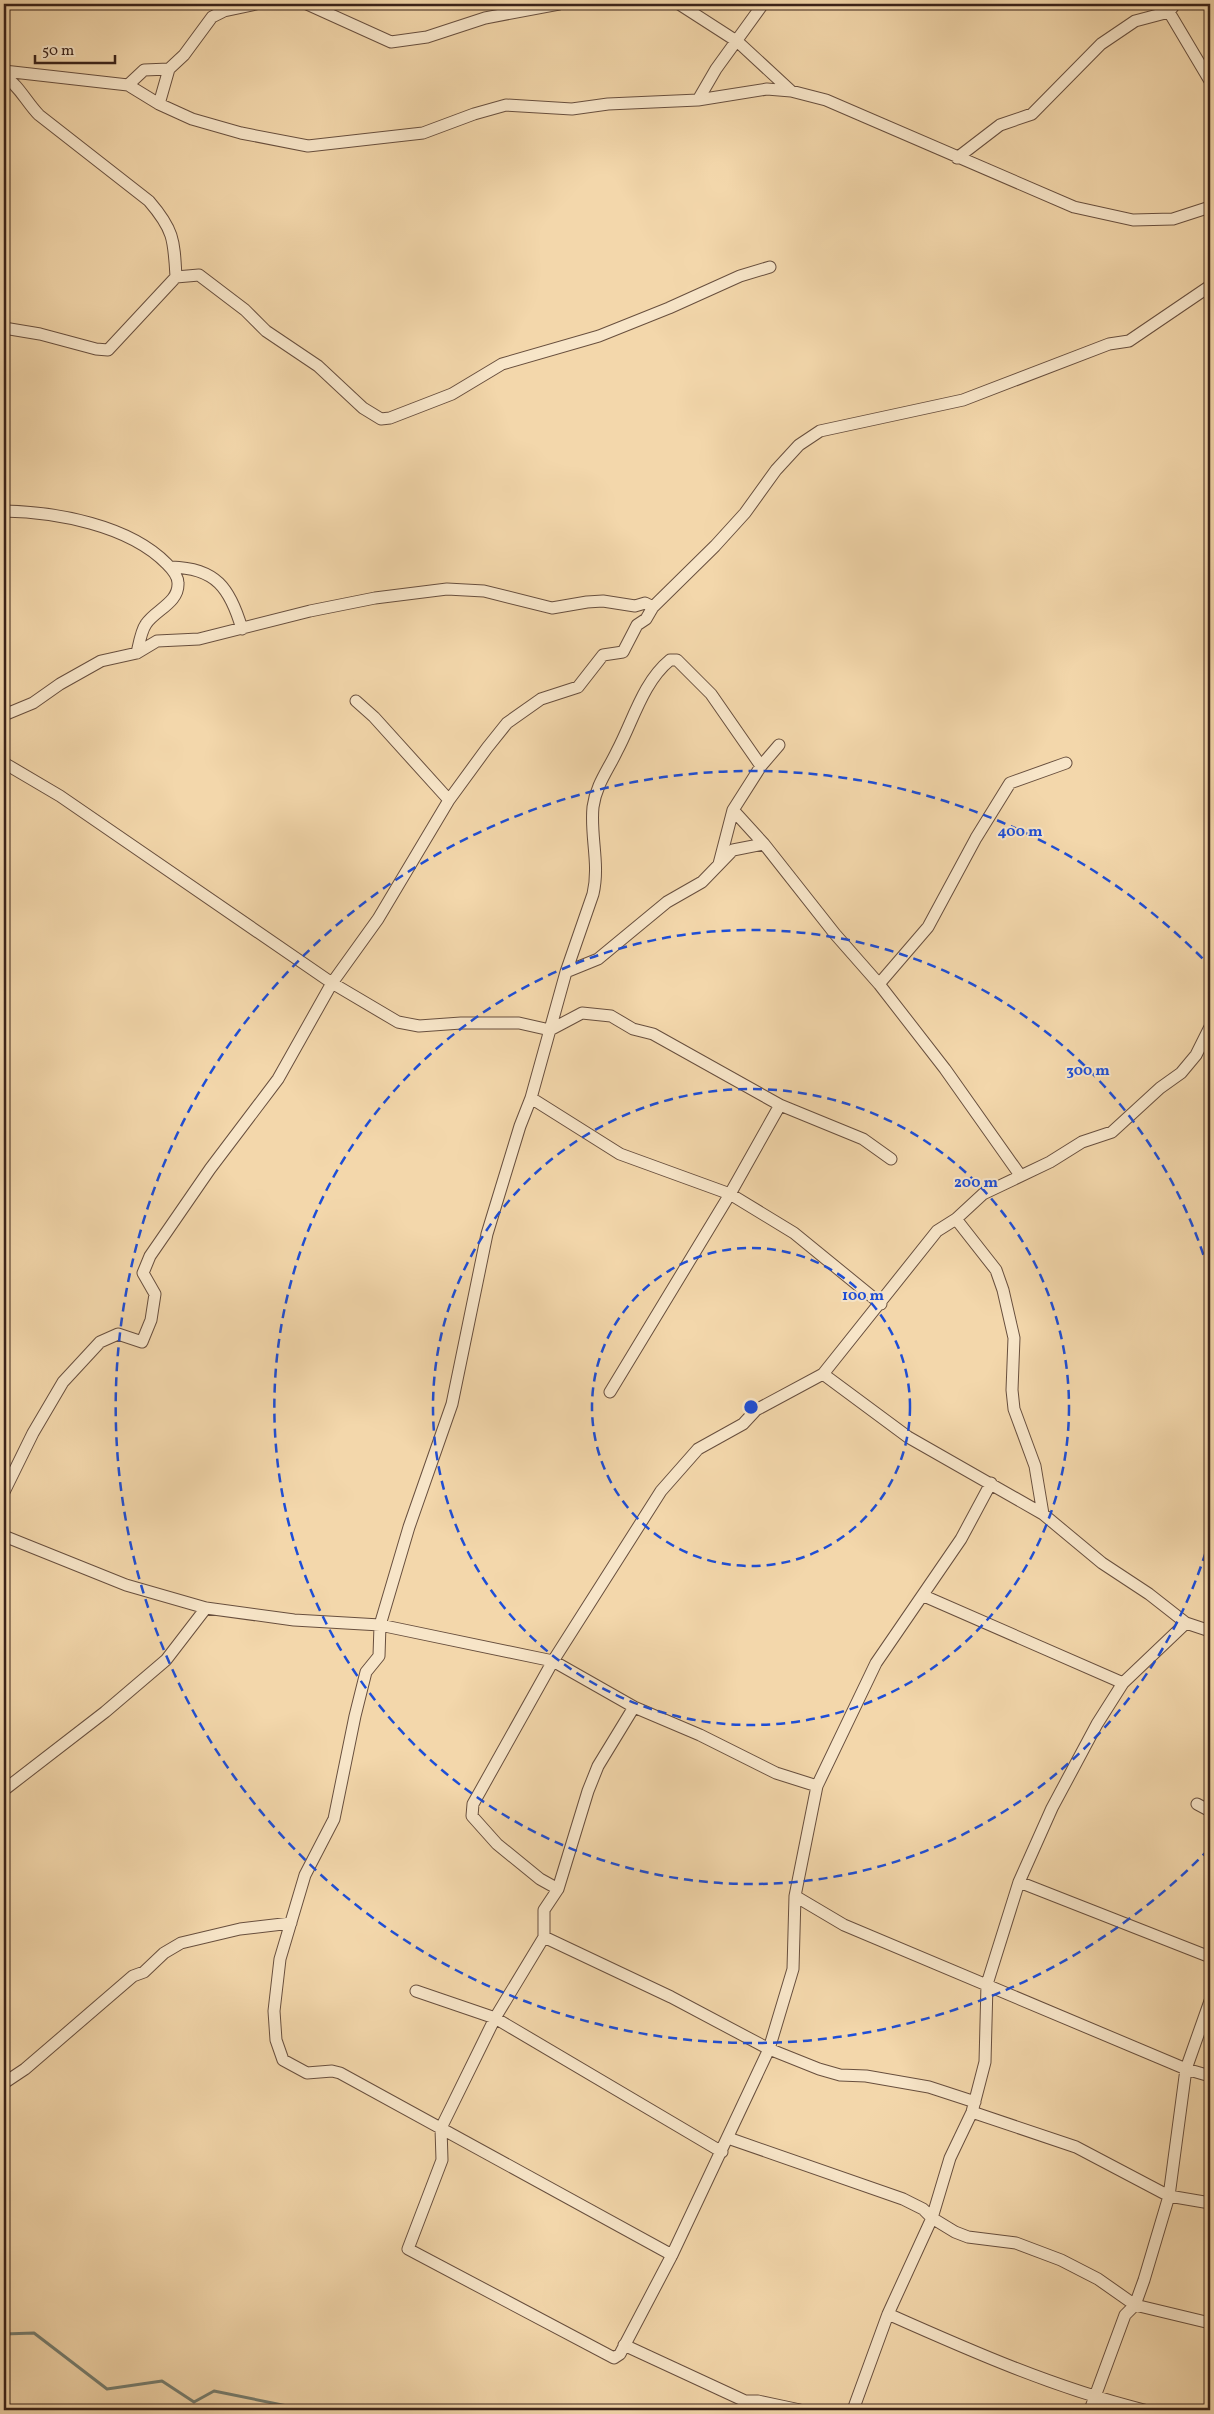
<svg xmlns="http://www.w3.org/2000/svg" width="1214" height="2414" font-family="Vollkorn,serif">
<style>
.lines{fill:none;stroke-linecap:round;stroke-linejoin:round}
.stream{stroke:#747d70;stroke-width:3}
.minor-casing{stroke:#684f3e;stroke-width:13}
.minor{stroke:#f7e5c8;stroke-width:11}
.ring{fill:none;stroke:#1d4ed8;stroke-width:2.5;stroke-dasharray:9 6}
.centre{fill:#1d4ed8;stroke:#f7e5c8;stroke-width:2.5}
.ring-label{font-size:15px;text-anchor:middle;font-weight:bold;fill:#1d4ed8;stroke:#f7e5c8;stroke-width:4;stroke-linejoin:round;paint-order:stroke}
</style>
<rect width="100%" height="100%" fill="#f3d7ab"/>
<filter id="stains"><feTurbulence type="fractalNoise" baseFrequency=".004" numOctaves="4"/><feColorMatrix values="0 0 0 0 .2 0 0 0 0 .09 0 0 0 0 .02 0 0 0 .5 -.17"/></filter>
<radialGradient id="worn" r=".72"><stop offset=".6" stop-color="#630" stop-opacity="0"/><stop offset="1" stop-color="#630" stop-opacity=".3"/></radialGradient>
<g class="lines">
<!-- stream -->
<path class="stream" d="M4 2334 34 2333 107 2389 162 2381 194 2402 214 2391 302 2409"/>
<!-- minor casing -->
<g class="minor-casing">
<path id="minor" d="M307 4 391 42 427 37 485 18 559 4
M679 4 738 42 791 91
M1169 12 1210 81
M4 71 128 85 159 104 192 119 241 133 308 146 423 133 474 114 506 105 572 109 608 104 698 100 767 89 791 91 826 100 1074 207 1133 220 1173 219 1210 207
M4 76C18 84 27 103 39 115L149 201C174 230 174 240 176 277
M128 85 144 70 169 69
M698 100 716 69 763 4
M159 104 169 69 184 55 212 17 224 11 256 4
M957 158 1000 125 1032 114 1101 44 1135 21 1169 12 1175 4
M4 328 40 334 96 349 108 350 176 277 199 275 245 310 266 331 318 366 363 408 381 419 390 418 452 394 502 364 599 336 669 308 740 276 770 267
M4 511C56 512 129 525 167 564 172 569 178 576 178 583 179 603 155 610 146 624 141 631 139 644 137 653
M171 567C216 568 230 588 242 629
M356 701 374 717 449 800
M4 715 33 703 60 684 101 661 137 653 157 641 199 639 310 611 375 598 447 589 484 591 552 608 587 602 603 601 635 606 645 603 653 607
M4 763 60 796 332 983 398 1022 419 1026 461 1023H519L550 1030 582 1013 611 1016 633 1029 653 1034 780 1105 863 1139 891 1159
M733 810 764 844 835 934 879 984 945 1069 1020 1175
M719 864 733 810 761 766 779 745
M566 972 598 959 667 902 702 882 733 850 764 844
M879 984 928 927 976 838 1010 783 1066 763
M1210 1027 1196 1055 1181 1073 1160 1088 1112 1132 1082 1142 1050 1162 983 1194 956 1219 937 1231 823 1374 908 1437 1043 1514 1102 1563 1149 1594 1186 1623 1210 1631
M531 1098 620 1154 730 1194 794 1233 881 1304
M956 1219 996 1270 1003 1290 1014 1338 1012 1390 1014 1409 1035 1466 1043 1514
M610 1392 730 1194 780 1105
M4 1492 33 1433 63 1382 100 1342 118 1334 142 1342 151 1320 155 1294 143 1273 150 1256 210 1169 278 1079 332 983 378 919 449 800 487 748 507 723 541 699 578 687 603 655 623 652 637 625 646 619 653 607 715 546 745 513 776 470 799 445 820 431 963 400 1109 344 1129 341 1210 286
M4 1536 126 1585 206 1608 294 1620 380 1625 553 1661 634 1707 700 1735 776 1773 817 1786
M924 1596 1123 1683
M634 1707 598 1766 588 1791 558 1889 544 1910V1937L495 2018 441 2128 442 2160 408 2249 614 2358 620 2354 672 2255 769 2049 793 1969 795 1896 817 1786 876 1663 961 1539 991 1483
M4 1790 105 1712 166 1660 206 1608
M1197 1804 1210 1811
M1019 1882 1210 1957
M558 1889 540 1879 497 1844 472 1816 473 1804 553 1661 661 1491 698 1449 743 1424 756 1410 823 1374
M795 1896 844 1925 1186 2069 1210 2076
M544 1937 671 1997 769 2049 819 2069 840 2075 866 2076 929 2087 975 2102
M416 1991 495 2018 722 2152
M4 2083 25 2069 133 1976 144 1972 164 1953 181 1943 240 1929 291 1923
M972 2112 1076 2147 1169 2196 1210 2203
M728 2138 903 2199 923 2209 932 2218 955 2232 968 2237 1016 2243 1061 2260 1098 2279 1135 2305 1210 2323
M672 2255 340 2073 332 2071 307 2073 283 2060 276 2040 274 2011 280 1959 305 1875 334 1819 355 1716 366 1672 379 1656 380 1625 409 1527 452 1404 487 1234 520 1126 531 1098 566 972 593 894C600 864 590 836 593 807 596 785 608 770 617 751 633 721 643 682 670 660H677L711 694 761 766
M888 2314C971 2351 1055 2388 1144 2410
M624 2345 745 2401H758L800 2410
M853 2410 888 2314 932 2218 950 2158 972 2112 985 2062 987 1984 1019 1882 1052 1808 1097 1724 1123 1683 1186 1623
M1090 2410 1125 2315 1135 2305 1144 2280 1169 2196 1186 2069 1210 2001"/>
</g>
<!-- minor -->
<use href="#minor" class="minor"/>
</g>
<!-- distance rings -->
<g class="ring">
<circle cx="751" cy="1407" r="159"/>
<circle cx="751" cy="1407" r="318"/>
<path d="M1210 1538A477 477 0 1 1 1210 1276"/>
<path d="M1209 1849A636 636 0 1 1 1209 965"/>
</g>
<circle cx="751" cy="1407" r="8" class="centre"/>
<g class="ring-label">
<text x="1020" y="836">400 m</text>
<text x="1088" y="1075">300 m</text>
<text x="976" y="1187">200 m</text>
<text x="863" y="1300">100 m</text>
</g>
<!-- margin -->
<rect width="1214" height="2414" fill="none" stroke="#f3d7ab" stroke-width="20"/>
<rect x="5" y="5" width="1204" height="2404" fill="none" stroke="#3a2219" stroke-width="2.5"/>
<rect x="10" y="10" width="1194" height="2394" fill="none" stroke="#3a2219"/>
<!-- scale -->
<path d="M35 55v8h80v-8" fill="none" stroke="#3a2219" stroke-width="2.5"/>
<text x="42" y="55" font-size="15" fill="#3a2219" stroke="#f7e5c8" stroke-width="4" paint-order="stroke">50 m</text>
<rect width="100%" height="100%" filter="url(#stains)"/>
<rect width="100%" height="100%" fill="url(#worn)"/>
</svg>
